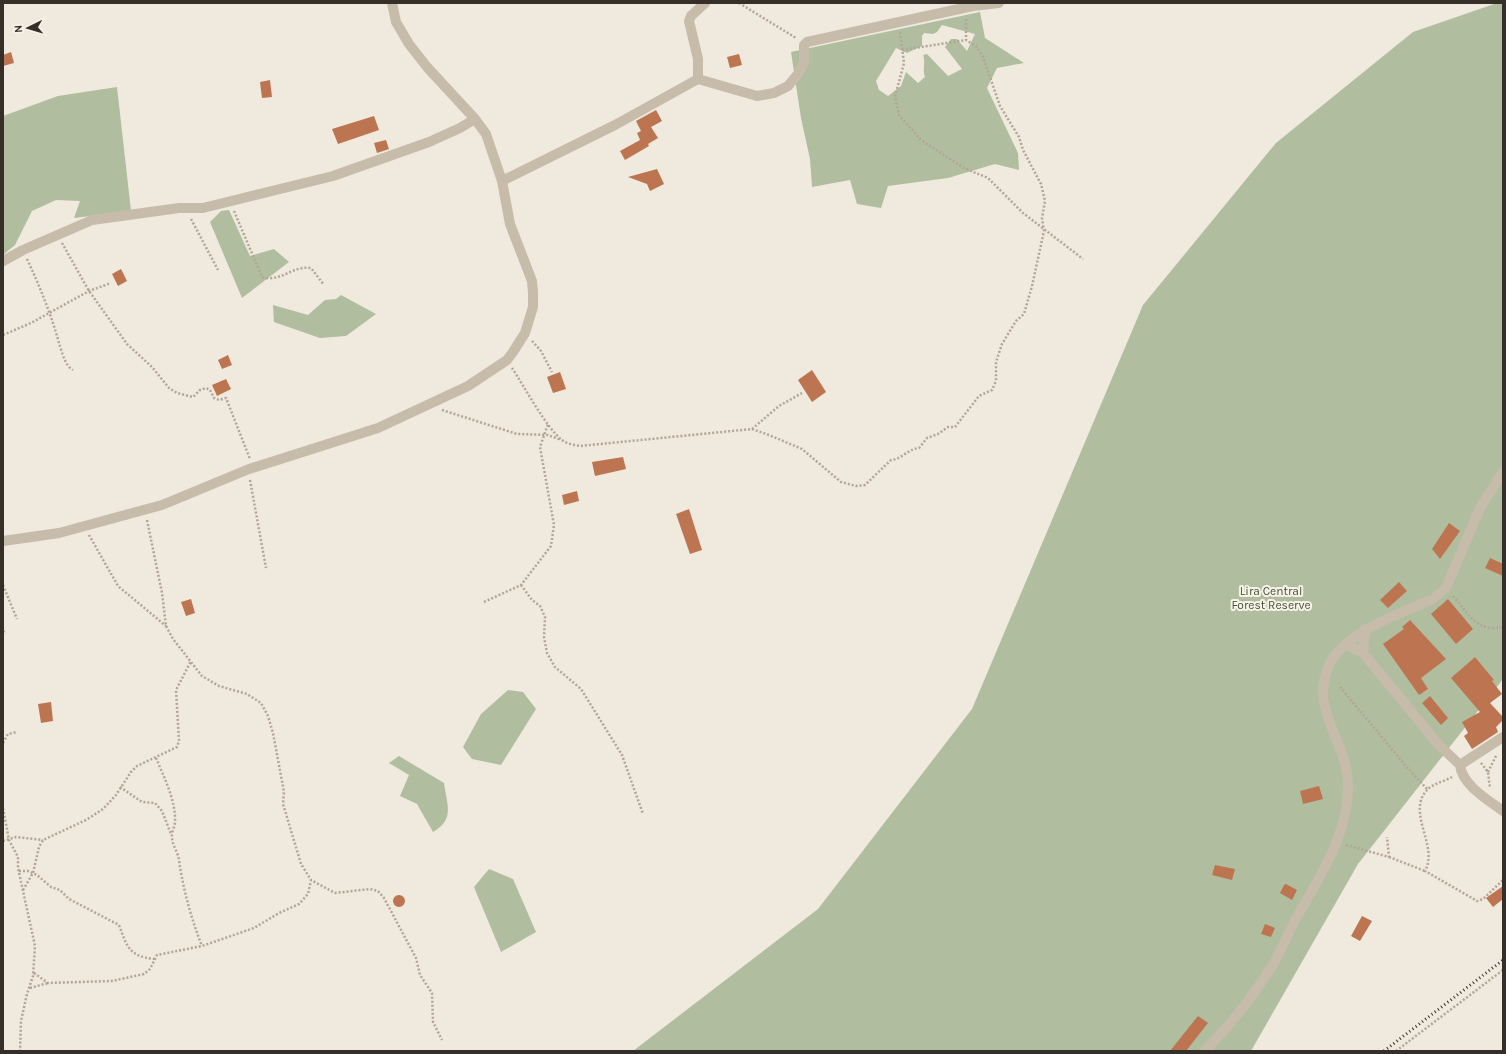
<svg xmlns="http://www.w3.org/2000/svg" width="1506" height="1054" font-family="Karla,sans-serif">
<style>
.green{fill:#b0be9f;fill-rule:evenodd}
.building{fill:#bc7550}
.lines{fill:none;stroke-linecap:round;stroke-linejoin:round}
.path{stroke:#b3a595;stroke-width:2.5;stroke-dasharray:2 2;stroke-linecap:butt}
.street{stroke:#c7bbaa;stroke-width:10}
.rail{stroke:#362e29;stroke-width:3;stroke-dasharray:1 3;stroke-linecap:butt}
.labels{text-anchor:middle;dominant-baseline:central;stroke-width:4;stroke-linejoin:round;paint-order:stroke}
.park-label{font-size:12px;fill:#42522f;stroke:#f8f3ea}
</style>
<rect width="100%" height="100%" fill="#f0e9de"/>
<!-- green -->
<path class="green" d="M1497 3H1503V679L1358 864 1251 1051H633L818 909 972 709 1143 305 1276 143 1413 32Z
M980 12 985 38 1024 63 997 68 987 88 1018 153 1019 170 995 164 948 178 888 186 881 208 857 204 850 180 812 187 810 159 801 118 791 52ZM942 25 975 34 967 51 957 39H951L945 47 962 69 948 76 927 54 923 55C926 62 922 69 925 77L918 83 906 72 901 86 888 96 879 90 876 81 896 48 907 53 922 46V36L924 33 933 34 937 32Z
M117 87 131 211 74 218 80 201 56 200 32 211 15 245 3 255V116L58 96Z
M229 210 250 256 274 249 289 262 242 298 210 222 221 211Z
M341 295 376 314 346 336 320 338 274 322 273 305 308 315 325 300 336 299Z
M508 690 523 692 536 709 501 765 472 759 463 747 481 714Z
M399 756 444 783C447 805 455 819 433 832L417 804 400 796 409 775 389 763Z
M489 869 513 879 536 932 501 952 474 887Z"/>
<!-- building -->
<path class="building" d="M11 52 14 63 3 66V55Z
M739 54 742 65 730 68 727 57Z
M270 80 272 97 262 98 260 82Z
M656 110 662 121 651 127 658 138 648 144 649 146 625 160 620 151 640 140 637 133 641 131 636 121Z
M374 116 379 130 338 144 332 129Z
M386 140 389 149 377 153 374 143Z
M657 169 664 184 650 191 647 184 628 177Z
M121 269 127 281 118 286 112 274Z
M228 355 232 365 222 369 218 360Z
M812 370 826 392 812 402 798 380Z
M560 372 566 389 553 393 547 377Z
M226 379 231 389 217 396 212 385Z
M623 457 626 469 595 476 592 462Z
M577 491 579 501 564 505 562 495Z
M689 509 702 550 690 554 676 514Z
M1449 523 1460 531 1440 559 1432 549Z
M1490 558 1503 564V576L1485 568Z
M1399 582 1407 591 1388 608 1380 600Z
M191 599 195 613 186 616 181 602Z
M1448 599 1473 629 1456 644 1431 614Z
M1410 620 1446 659 1421 678 1428 689 1419 695 1383 644 1404 629 1402 627Z
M1475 657 1494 680 1492 681 1502 694 1490 703 1503 717V720L1496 727 1498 732 1472 749 1464 736 1468 733 1462 722 1480 712 1451 678Z
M1430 696 1448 718 1441 725 1422 703Z
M51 702 53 721 41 723 38 704Z
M1319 786 1323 799 1303 804 1300 791Z
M1215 865 1235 869 1232 880 1212 875Z
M1286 884 1297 890 1292 900 1280 893 1284 885Z
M1503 886V899L1493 907 1486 898Z
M393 901a6 6 0 1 1 12 0a6 6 0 1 1-12 0Z
M1362 916 1372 921 1360 941 1351 936Z
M1265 924 1275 928 1271 937 1261 934Z
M1198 1016 1208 1023 1186 1051H1170Z"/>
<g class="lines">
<!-- path -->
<path class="path" d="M739 3 796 38
M966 19V40
M900 32 904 63 895 97 899 115 921 140 964 168 988 178 1023 213 1083 259
M234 211 262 277C280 283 293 265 311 268L324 285
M191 219 218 270
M62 243 89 291 127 344 152 367 169 388 177 393 193 397 200 390 206 388 210 390 214 398 219 400 226 398 250 459
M27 259C40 287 51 314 59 343 62 352 65 366 73 370
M3 335 31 323 89 291 111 283
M532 341 541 351 552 372
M512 368C524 386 547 429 562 440 567 444 574 445 580 446L752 429 769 435 802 449 841 482 856 486 865 485 891 460C902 459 908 449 919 448L927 438 938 434 948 427H955L979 396 992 390 996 381V362L1002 344 1016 321 1024 314 1032 286 1044 231 1042 218 1045 201 1041 184 1023 150 1019 137 1000 106 983 57 977 47 966 40 902 50
M442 410 517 434 548 435 561 440
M752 429 779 406 802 393
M250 480 266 568
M147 520 162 593 166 626 173 639 202 676 219 686 247 694 261 703 268 716 273 733 284 792 283 804 301 864 311 880 335 893 370 889 378 891 384 898 416 958 420 975 432 993 433 1022 442 1040
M89 535 118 586 166 626
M3 585 17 619
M521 585 532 600 540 606 545 617 544 637 547 653 555 667 581 689 622 755 643 814
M1453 596C1469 614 1477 633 1503 627
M484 602 521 585 551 546 554 525 540 447 548 424
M3 631 6 634
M1340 687 1405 765 1427 789
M3 743 8 734 17 732
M156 758C164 777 176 801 175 822 175 827 171 832 172 837 172 845 178 852 179 860 183 889 191 918 202 946
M1481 763 1488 772 1490 788
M1488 772 1497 754
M1452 777C1445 781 1432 784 1427 790 1406 813 1439 846 1425 871L1477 901 1483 899 1503 880
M120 787 142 802 155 803 162 811 171 834
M3 808 9 840 18 857V868L35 946 33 976 27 994 21 1021 20 1051
M3 841 16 837 43 840
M1346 845 1389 857 1387 837
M1389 857 1425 871
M19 871H28L37 875 51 887 60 890 69 899 119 925C127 946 128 956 154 959
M23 890 33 873 39 847 43 840 86 820 103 809 116 795 131 772 137 766 177 747 179 741 176 690 191 661
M34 973 48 983 112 981 144 974 150 969 157 955 202 946 254 928 279 913 299 904 308 894 311 880
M30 988 48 983
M1396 1051 1503 970"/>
<!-- street -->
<path class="street" d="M698 79V59L689 21 691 16 705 3
M502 181 615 125 698 79 757 96 774 93 788 86 798 74 804 62V45L807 42 973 6 999 3
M3 261 23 250 92 220 179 208H203L333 176 429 142 460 128 475 119
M3 541 59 533 162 505 249 469 378 428 468 386 507 360 513 352 525 333 533 307V293L532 281 510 224 502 181 486 134 475 119 427 67 409 44 396 22 392 3
M1346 644 1363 653 1438 744 1460 765
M1363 653 1365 629
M1503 737 1460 765C1462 785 1488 800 1503 811
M1204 1051C1230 1026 1253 996 1272 966 1281 952 1287 935 1295 920 1318 880 1348 835 1348 787 1349 741 1307 711 1330 663 1344 633 1404 612 1433 599L1446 588 1480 508 1503 472"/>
<!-- rail -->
<path class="rail" d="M1384 1051 1503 960"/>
</g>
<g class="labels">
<!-- park labels -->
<g class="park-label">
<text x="1271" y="591">Lira Central<tspan x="1271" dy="14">Forest Reserve</tspan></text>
</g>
</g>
<!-- border -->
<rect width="1506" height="1054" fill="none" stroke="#362e29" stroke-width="8"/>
<!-- north arrow -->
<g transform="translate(28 28) rotate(265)" stroke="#f8f3ea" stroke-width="3" paint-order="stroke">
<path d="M0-3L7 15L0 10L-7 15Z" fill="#362e29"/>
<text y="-6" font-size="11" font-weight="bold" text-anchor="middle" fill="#362e29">N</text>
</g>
</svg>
